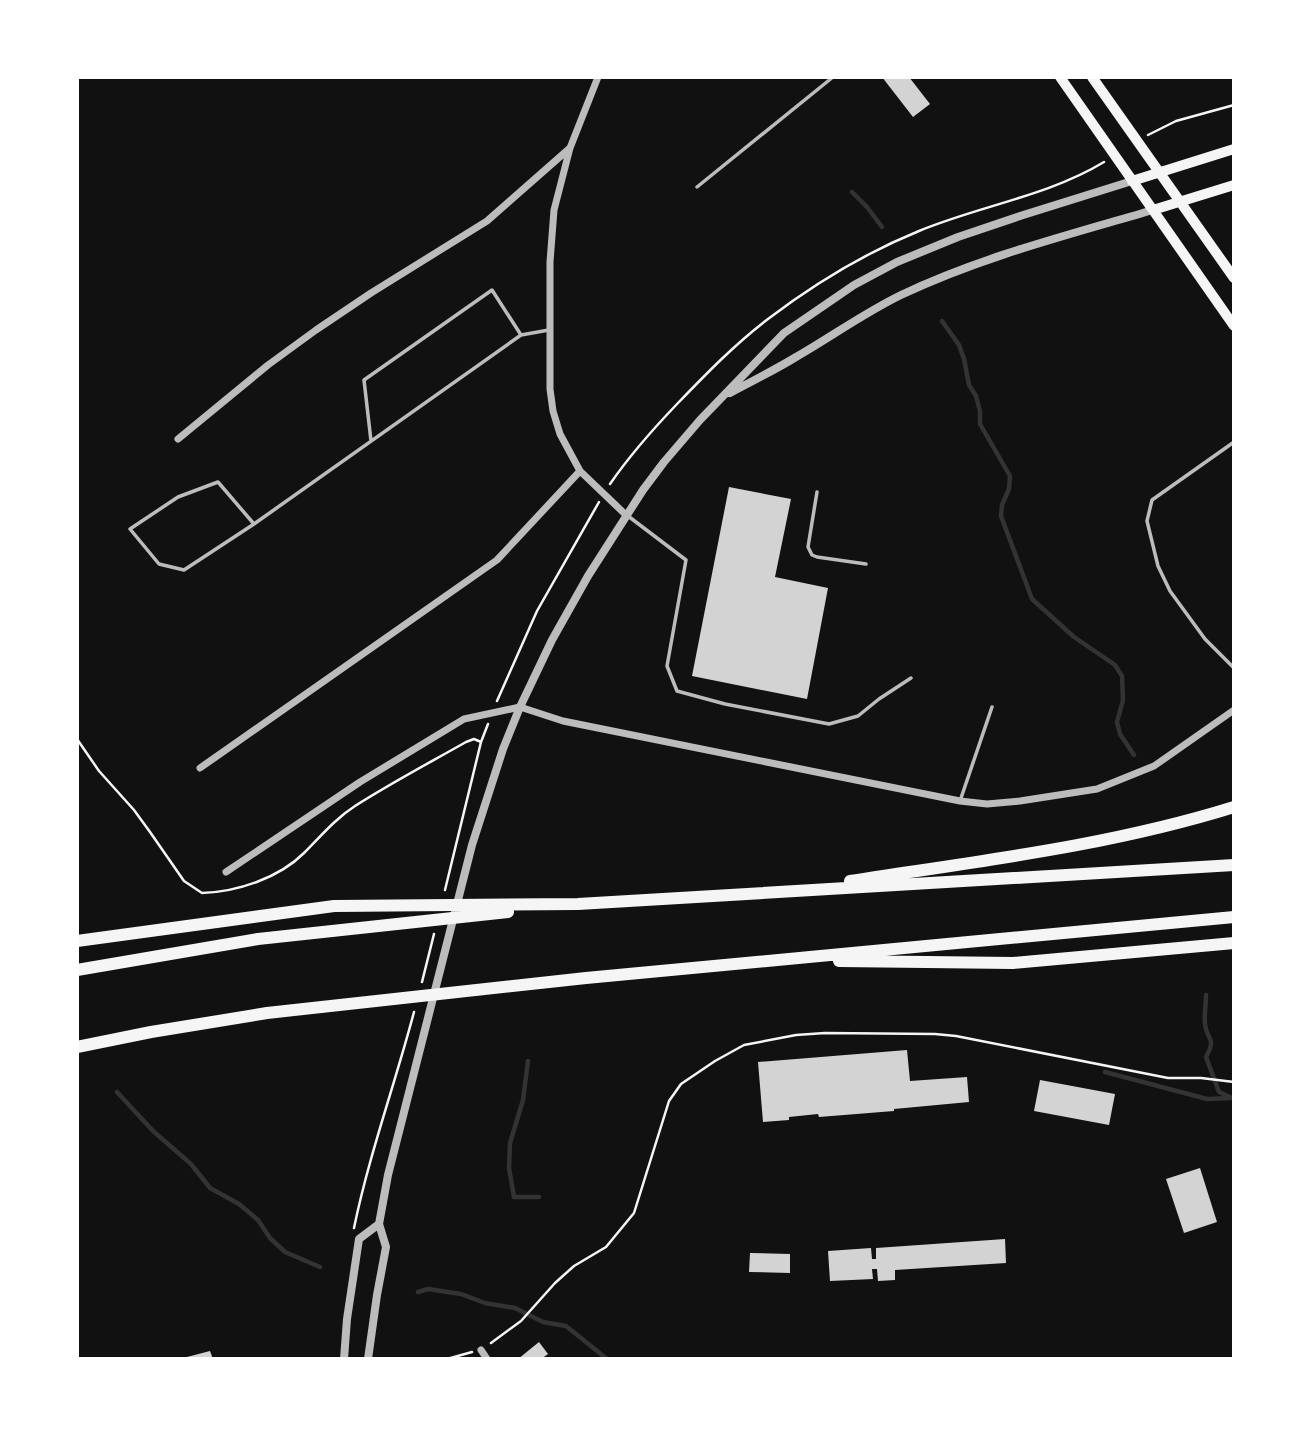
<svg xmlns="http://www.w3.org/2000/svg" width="1311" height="1436" font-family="'Crimson Pro',serif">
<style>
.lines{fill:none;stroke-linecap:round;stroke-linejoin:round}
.stream{stroke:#333;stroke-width:4.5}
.building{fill:#d3d3d3}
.path{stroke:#f5f5f5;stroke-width:2.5}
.service{stroke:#bcbcbc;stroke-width:3.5}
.minor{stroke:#bcbcbc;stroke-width:7}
.tertiary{stroke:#bcbcbc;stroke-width:8}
.primary{stroke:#f5f5f5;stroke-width:10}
.motorway{stroke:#f5f5f5;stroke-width:12}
</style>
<rect width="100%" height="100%" fill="#111"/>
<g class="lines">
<!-- stream -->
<path class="stream" d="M852 192 867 207 882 227
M942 321 959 345 964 359 969 385 976 396 980 411V424L1010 476 1009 489 1002 505 1001 516 1032 599 1074 637 1115 665 1122 676 1123 700 1117 722 1120 734 1134 755
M1206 995C1206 1004 1204 1015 1205 1024 1207 1042 1217 1036 1206 1057L1219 1092 1230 1097
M528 1061 523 1100 510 1143 509 1168 514 1197H539
M1105 1072 1207 1099 1231 1098
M117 1092 153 1131 191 1164 210 1188 239 1204 258 1220 270 1238 285 1252 320 1267
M418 1292 428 1289 461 1294 485 1303 515 1308 543 1322 566 1326 607 1359"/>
</g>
<!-- building -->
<path class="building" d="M882 77H909L930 104 913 117Z
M729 487 791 499 775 577 828 588 807 699 692 676Z
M907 1050 910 1081 967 1077 969 1102 894 1109V1111L819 1117 818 1114 789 1117V1120L763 1122 758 1062Z
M1040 1080 1115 1094 1109 1125 1034 1111Z
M1200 1168 1217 1222 1184 1233 1166 1179Z
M1005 1239 1006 1263 895 1270V1280L878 1281 877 1269H872L873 1279 830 1281 828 1251 871 1248 872 1259H876V1248Z
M750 1253 790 1254V1273L749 1272Z
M539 1342 548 1354 541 1359H518Z
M210 1351 213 1359H183V1358Z"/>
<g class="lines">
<!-- path -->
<path class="path" d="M1148 135 1176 121 1234 105
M610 484C630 455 653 429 678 403 706 374 735 344 768 319 814 284 865 253 919 231 979 206 1048 196 1104 162
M497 701 537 611 599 502
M77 739 99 771 134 810 150 832 184 881 202 893C237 892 279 878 304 853 321 836 335 819 355 806 391 783 429 763 466 742L474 739 481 742
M445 890 481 742 488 724
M422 982 434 934
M354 1228C369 1155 395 1084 414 1012
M491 1343 521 1321 555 1283 574 1266 606 1247 634 1213 669 1101 681 1084 715 1061 744 1045 796 1035 825 1033 935 1034 956 1036 1168 1078H1201L1234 1082
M447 1359 472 1352"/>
<!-- service -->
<path class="service" d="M697 187 833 77
M371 441 364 380 492 290 521 335
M1234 442 1152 500 1147 521 1158 566 1170 591 1205 639 1234 668
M817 492 808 547 812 555 817 557 866 564
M628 516 686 560 667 666 677 691 725 704 829 724 858 716 879 699 911 678
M254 524 218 482 178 497 130 529 159 564 184 570 254 524 521 335 549 330
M960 801 992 707"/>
<!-- minor -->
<path class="minor" d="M598 77 570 148 554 210 550 262V389L553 411 560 434 580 471 626 515
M178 439 268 365 316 330 371 293 487 221 570 148
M200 768 497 560 580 471
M226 872 360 782 464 719 520 707 563 721 960 801 987 804 1020 801 1097 789 1154 766 1234 710
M481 1350 487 1359"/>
<!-- tertiary -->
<path class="tertiary" d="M730 393C752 381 775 370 796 357 831 337 864 313 901 295 981 257 1068 235 1153 210
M344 1359 347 1319 359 1239 379 1224
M368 1359 377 1295 386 1247 379 1224 388 1175 472 845 503 749 520 707 552 640 588 576 643 490 664 462 700 420 784 333 854 285 897 262 958 237 1020 216 1132 181"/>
<!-- primary -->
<path class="primary" d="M1060 77 1234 326
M1092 77 1234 278
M1132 181 1234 149
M1153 210 1234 185"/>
<!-- motorway -->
<path class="motorway" d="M850 881C979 861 1109 846 1234 807
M77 941 334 906 578 904 1234 865
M839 961 1013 963 1234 943
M77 970 258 939 508 912
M77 1047 151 1032 267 1013 586 978 1234 917"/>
</g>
<!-- border -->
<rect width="1311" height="1436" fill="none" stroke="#ffffff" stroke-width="158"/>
</svg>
